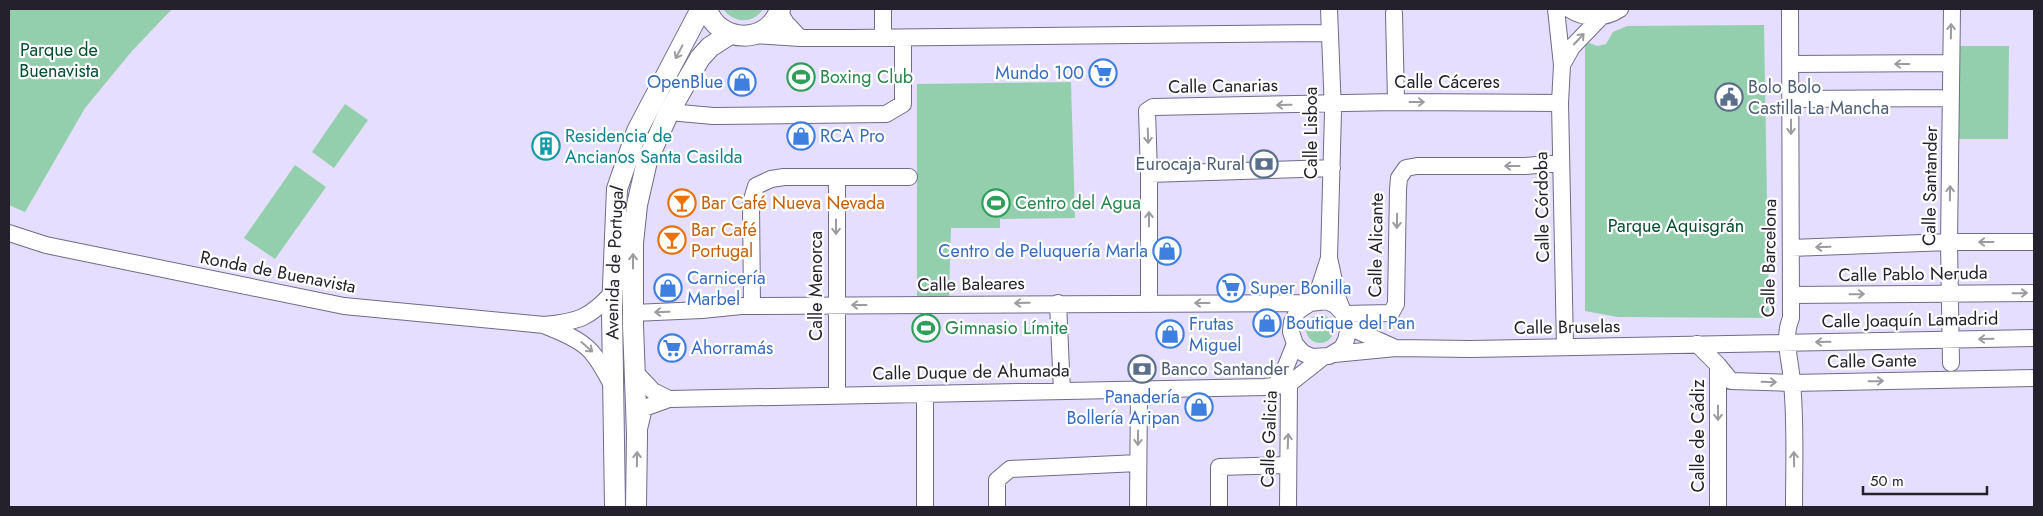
<svg xmlns="http://www.w3.org/2000/svg" width="2043" height="516" font-family="Jost,sans-serif">
<style>
.green{fill:#93cfac}
.lines{fill:none;stroke-linecap:round;stroke-linejoin:round}
.minor-casing{stroke:#716b87;stroke-width:18}
.major-casing{stroke:#716b87;stroke-width:22}
.minor{stroke:#fff;stroke-width:16}
.major{stroke:#fff;stroke-width:20}
.oneway{stroke:#9c9ba0}
.labels{text-anchor:middle;dominant-baseline:central;stroke-width:4.5;stroke-linejoin:round;paint-order:stroke}
.park-label{font-size:18px;fill:#024e2e;stroke:#fff}
.shop-label{font-size:18px;fill:#366cbe;stroke:#fff;text-anchor:start}
.leisure-label{font-size:18px;fill:#27864d;stroke:#fff;text-anchor:start}
.street-label{font-size:18px;fill:#24212d;stroke:#fff}
.service-label{font-size:18px;fill:#4e5e75;stroke:#fff;text-anchor:start}
.culture-label{font-size:18px;fill:#0d838f;stroke:#fff;text-anchor:start}
.food-label{font-size:18px;fill:#c56008;stroke:#fff;text-anchor:start}
</style>
<rect width="100%" height="100%" fill="#e5defe"/>
<!-- green -->
<path class="green" d="M9 9H172L132 51 85 108 25 212 9 205Z
M723 9H763C753 25 733 23 723 9Z
M1764 25 1769 318 1618 317 1585 311V45L1589 43 1597 46 1606 44 1613 32 1627 26Z
M1958 46H2009L2008 139H1957Z
M1071 82 1075 218 1000 219V228H951L949 296 917 297V84Z
M345 104 368 120 334 168 312 152Z
M295 165 326 187 275 259 244 238Z
M1306 329a14 14 0 1 1 28 0a14 14 0 1 1-28 0Z"/>
<g class="lines">
<!-- minor casing -->
<g class="minor-casing">
<path id="minor" d="M883 9V38
M1329 9 1333 112 1329 258 1338 299 1349 327 1346 340 1342 348 1329 356 1312 357 1303 353 1295 344 1291 332 1292 322 1298 311 1310 303 1327 301 1335 305 1344 314
M1556 9 1562 65 1560 103 1565 347
M1569 9C1586 20 1604 19 1620 9
M1790 9 1791 318C1782 339 1791 361 1792 383 1796 424 1794 466 1794 507
M779 11 786 23 800 38
M1394 13 1396 102
M754 35 800 38H850L1329 33
M1791 64 1951 63
M1562 65 1572 47 1600 18
M1791 99 1951 98
M669 112 713 116 886 114 903 104V38
M1149 174 1332 168
M837 178V395
M9 233 46 245 344 306 544 325C578 322 590 318 613 292
M1791 248 1949 242H2034
M1791 295 2034 293
M1315 301 1329 258
M1058 303 1062 391
M1149 303V174L1147 111 1153 107 1396 102 1560 103
M752 306 751 203 756 186 771 179 784 177H909
M633 313 702 310 741 306 1310 303
M1344 314 1391 313 1396 304 1398 189 1399 178 1406 168 1417 166H1525L1561 163
M546 326C587 342 593 348 613 387
M1349 327 1393 347
M1697 344 1718 365 1731 381 1792 383 2034 378
M1334 354 1396 348 1470 349 2034 338
M1951 363 1949 242 1952 9
M635 372 653 391 669 399
M1275 386 1284 371 1295 344
M639 429 644 408 669 399 1265 387 1289 384
M925 507V394
M997 507V480L1010 469 1138 463
M1138 507 1139 390
M1219 507V467L1287 465
M1288 507 1289 384 1322 358
M1718 507V365"/>
</g>
<!-- major casing -->
<g class="major-casing">
<g id="major">
<path d="M707 9C718 44 769 45 780 9"/>
<path id="s1" d="M615 507 612 310 617 189 637 131 701 9"/>
<path d="M636 507 637 434 633 325V243L637 205 647 161 669 112 700 58 710 47 730 34"/>
</g>
</g>
<!-- minor -->
<use href="#minor" class="minor"/>
<!-- major -->
<use href="#major" class="major"/>
</g>
<!-- one-way arrows -->
<defs><path id="oneway-shaft" d="M-6 0H5M1.5-3L5.5 0L1.5 3" fill="none" stroke-width="1.6" stroke-linecap="round" stroke-linejoin="round" transform="scale(1.25)"/></defs>
<g class="oneway">
<use href="#oneway-shaft" transform="translate(1951 31) rotate(-89)"/>
<use href="#oneway-shaft" transform="translate(1579 39) rotate(-47)"/>
<use href="#oneway-shaft" transform="translate(679 52) rotate(118)"/>
<use href="#oneway-shaft" transform="translate(1902 64) rotate(180)"/>
<use href="#oneway-shaft" transform="translate(1417 102)"/>
<use href="#oneway-shaft" transform="translate(1284 105) rotate(179)"/>
<use href="#oneway-shaft" transform="translate(1791 127) rotate(90)"/>
<use href="#oneway-shaft" transform="translate(1148 136) rotate(88)"/>
<use href="#oneway-shaft" transform="translate(1512 166) rotate(-180)"/>
<use href="#oneway-shaft" transform="translate(1950 193) rotate(-89)"/>
<use href="#oneway-shaft" transform="translate(1149 219) rotate(-90)"/>
<use href="#oneway-shaft" transform="translate(1397 221) rotate(91)"/>
<use href="#oneway-shaft" transform="translate(836 227) rotate(90)"/>
<use href="#oneway-shaft" transform="translate(1986 242) rotate(-180)"/>
<use href="#oneway-shaft" transform="translate(1823 247) rotate(178)"/>
<use href="#oneway-shaft" transform="translate(633 261) rotate(-90)"/>
<use href="#oneway-shaft" transform="translate(2020 293) rotate(-1)"/>
<use href="#oneway-shaft" transform="translate(1857 294) rotate(-1)"/>
<use href="#oneway-shaft" transform="translate(1022 303) rotate(179)"/>
<use href="#oneway-shaft" transform="translate(1202 303) rotate(-180)"/>
<use href="#oneway-shaft" transform="translate(859 305) rotate(180)"/>
<use href="#oneway-shaft" transform="translate(662 312) rotate(178)"/>
<use href="#oneway-shaft" transform="translate(1986 339) rotate(179)"/>
<use href="#oneway-shaft" transform="translate(1823 342) rotate(179)"/>
<use href="#oneway-shaft" transform="translate(587 347) rotate(41)"/>
<use href="#oneway-shaft" transform="translate(1876 381) rotate(-1)"/>
<use href="#oneway-shaft" transform="translate(1769 382) rotate(2)"/>
<use href="#oneway-shaft" transform="translate(1718 413) rotate(90)"/>
<use href="#oneway-shaft" transform="translate(1138 438) rotate(91)"/>
<use href="#oneway-shaft" transform="translate(1288 441) rotate(-88)"/>
<use href="#oneway-shaft" transform="translate(637 459) rotate(-89)"/>
<use href="#oneway-shaft" transform="translate(1794 459) rotate(-91)"/>
</g>
<!-- icons -->
<defs>
<g id="supermarket-ring" transform="scale(1.4375)"><circle r="9.5" fill="#fff" stroke="#3f7fe0" stroke-width="1.5"/><path d="M-6-5.5h2.5l.6 2H6L4.5 2H-2.5L-4.4-4H-6ZM-1.5 3.2a1.3 1.3 0 1 0 .1 0ZM3 3.2a1.3 1.3 0 1 0 .1 0Z" fill="#3f7fe0"/></g>
<g id="stadium-ring" transform="scale(1.4375)"><circle r="9.5" fill="#fff" stroke="#2e9e5b" stroke-width="1.5"/><path d="M0-5a6.5 5 0 1 0 0 10a6.5 5 0 1 0 0-10ZM-3.5-1.8h7v3.6h-7Z" fill="#2e9e5b"/></g>
<g id="shop-ring" transform="scale(1.4375)"><circle r="9.5" fill="#fff" stroke="#3f7fe0" stroke-width="1.5"/><path d="M-5-2.5h2.3a2.7 3.5 0 0 1 5.4 0H5L5.5 6h-11ZM-1.5-2.5h3a1.5 2.3 0 0 0-3 0Z" fill="#3f7fe0"/></g>
<g id="civic-ring" transform="scale(1.4375)"><circle r="9.5" fill="#fff" stroke="#5c6f8a" stroke-width="1.5"/><path d="M-.6-6.5H3V-4.5H.6V-3L4-1V1h2V6H-6V1h2V-1L-.6-3ZM-1.2 2.5V6h2.4V2.5Z" fill="#5c6f8a"/></g>
<g id="building-ring" transform="scale(1.4375)"><circle r="9.5" fill="#fff" stroke="#0f9aa8" stroke-width="1.5"/><path d="M-4-6H4V6H1V3H-1V6H-4ZM-2.5-4.3h1.7v1.8h-1.7ZM.8-4.3h1.7v1.8H.8ZM-2.5-1h1.7V.8h-1.7ZM.8-1h1.7V.8H.8Z" fill="#0f9aa8"/></g>
<g id="bank-ring" transform="scale(1.4375)"><circle r="9.5" fill="#fff" stroke="#5c6f8a" stroke-width="1.5"/><path d="M-6-4H6V4H-6ZM0-2.3a2.3 2.3 0 1 0 0 4.6a2.3 2.3 0 1 0 0-4.6Z" fill="#5c6f8a"/></g>
<g id="bar-ring" transform="scale(1.4375)"><circle r="9.5" fill="#fff" stroke="#e8710a" stroke-width="1.5"/><path d="M-6-5H6L.8 .8V4.5H3.5V6h-7V4.5H-.8V.8Z" fill="#e8710a"/></g>
</defs>
<g fill-rule="evenodd">
<use href="#supermarket-ring" x="1103" y="73"/>
<use href="#stadium-ring" x="801" y="77"/>
<use href="#shop-ring" x="742" y="82"/>
<use href="#civic-ring" x="1729" y="97"/>
<use href="#shop-ring" x="801" y="136"/>
<use href="#building-ring" x="546" y="146"/>
<use href="#bank-ring" x="1264" y="164"/>
<use href="#bar-ring" x="682" y="203"/>
<use href="#stadium-ring" x="996" y="203"/>
<use href="#bar-ring" x="672" y="240"/>
<use href="#shop-ring" x="1167" y="251"/>
<use href="#shop-ring" x="668" y="288"/>
<use href="#supermarket-ring" x="1231" y="288"/>
<use href="#shop-ring" x="1267" y="323"/>
<use href="#stadium-ring" x="926" y="328"/>
<use href="#shop-ring" x="1170" y="334"/>
<use href="#supermarket-ring" x="672" y="348"/>
<use href="#bank-ring" x="1142" y="369"/>
<use href="#shop-ring" x="1199" y="407"/>
</g>
<g class="labels">
<!-- park labels -->
<g class="park-label">
<text x="59" y="50">Parque de<tspan x="59" dy="21">Buenavista</tspan></text>
<text x="1676" y="226">Parque Aquisgrán</text>
</g>
<!-- shop labels -->
<g class="shop-label">
<text x="1084" y="73" text-anchor="end">Mundo 100</text>
<text x="723" y="82" text-anchor="end">OpenBlue</text>
<text x="820" y="136">RCA Pro</text>
<text x="1148" y="251" text-anchor="end">Centro de Peluquería Marla</text>
<text x="687" y="278">Carnicería<tspan x="687" dy="21">Marbel</tspan></text>
<text x="1250" y="288">Super Bonilla</text>
<text x="1286" y="323">Boutique del Pan</text>
<text x="1189" y="324">Frutas<tspan x="1189" dy="21">Miguel</tspan></text>
<text x="691" y="348">Ahorramás</text>
<text x="1180" y="397" text-anchor="end">Panadería<tspan x="1180" dy="21">Bollería Aripan</tspan></text>
</g>
<!-- leisure labels -->
<g class="leisure-label">
<text x="820" y="77">Boxing Club</text>
<text x="1015" y="203">Centro del Agua</text>
<text x="945" y="328">Gimnasio Límite</text>
</g>
<!-- street labels -->
<g class="street-label">
<text x="1447" y="82">Calle Cáceres</text>
<text transform="translate(1223 86) rotate(-1)">Calle Canarias</text>
<text transform="translate(1311 133) rotate(-90)">Calle Lisboa</text>
<text transform="translate(1930 186) rotate(-89)">Calle Santander</text>
<text transform="translate(1542 207) rotate(-91)">Calle Córdoba</text>
<text transform="translate(1376 245) rotate(-89)">Calle Alicante</text>
<text transform="translate(1769 258) rotate(-89)">Calle Barcelona</text>
<text stroke="none"><textPath href="#s1" startOffset="244">Avenida de Portugal</textPath></text>
<text transform="translate(278 272) rotate(11)">Ronda de Buenavista</text>
<text transform="translate(1913 274) rotate(-1)">Calle Pablo Neruda</text>
<text transform="translate(971 284) rotate(-1)">Calle Baleares</text>
<text transform="translate(816 286) rotate(-90)">Calle Menorca</text>
<text transform="translate(1910 320) rotate(-1)">Calle Joaquín Lamadrid</text>
<text transform="translate(1567 327) rotate(-1)">Calle Bruselas</text>
<text transform="translate(1872 361) rotate(-1)">Calle Gante</text>
<text transform="translate(971 372) rotate(-1)">Calle Duque de Ahumada</text>
<text transform="translate(1698 436) rotate(-90)">Calle de Cádiz</text>
<text transform="translate(1269 439) rotate(-88)">Calle Galicia</text>
</g>
<!-- service labels -->
<g class="service-label">
<text x="1748" y="87">Bolo Bolo<tspan x="1748" dy="21">Castilla La Mancha</tspan></text>
<text x="1245" y="164" text-anchor="end">Eurocaja Rural</text>
<text x="1161" y="369">Banco Santander</text>
</g>
<!-- culture labels -->
<g class="culture-label">
<text x="565" y="136">Residencia de<tspan x="565" dy="21">Ancianos Santa Casilda</tspan></text>
</g>
<!-- food labels -->
<g class="food-label">
<text x="701" y="203">Bar Café Nueva Nevada</text>
<text x="691" y="230">Bar Café<tspan x="691" dy="21">Portugal</tspan></text>
</g>
</g>
<!-- border -->
<rect width="2043" height="516" fill="none" stroke="#24212d" stroke-width="20"/>
<!-- scale -->
<path d="M1863 486v8h124v-8" fill="none" stroke="#24212d" stroke-width="2.5"/>
<text x="1870" y="486" font-size="15" fill="#24212d" stroke="#ffffff" stroke-width="4" paint-order="stroke">50 m</text>
</svg>
